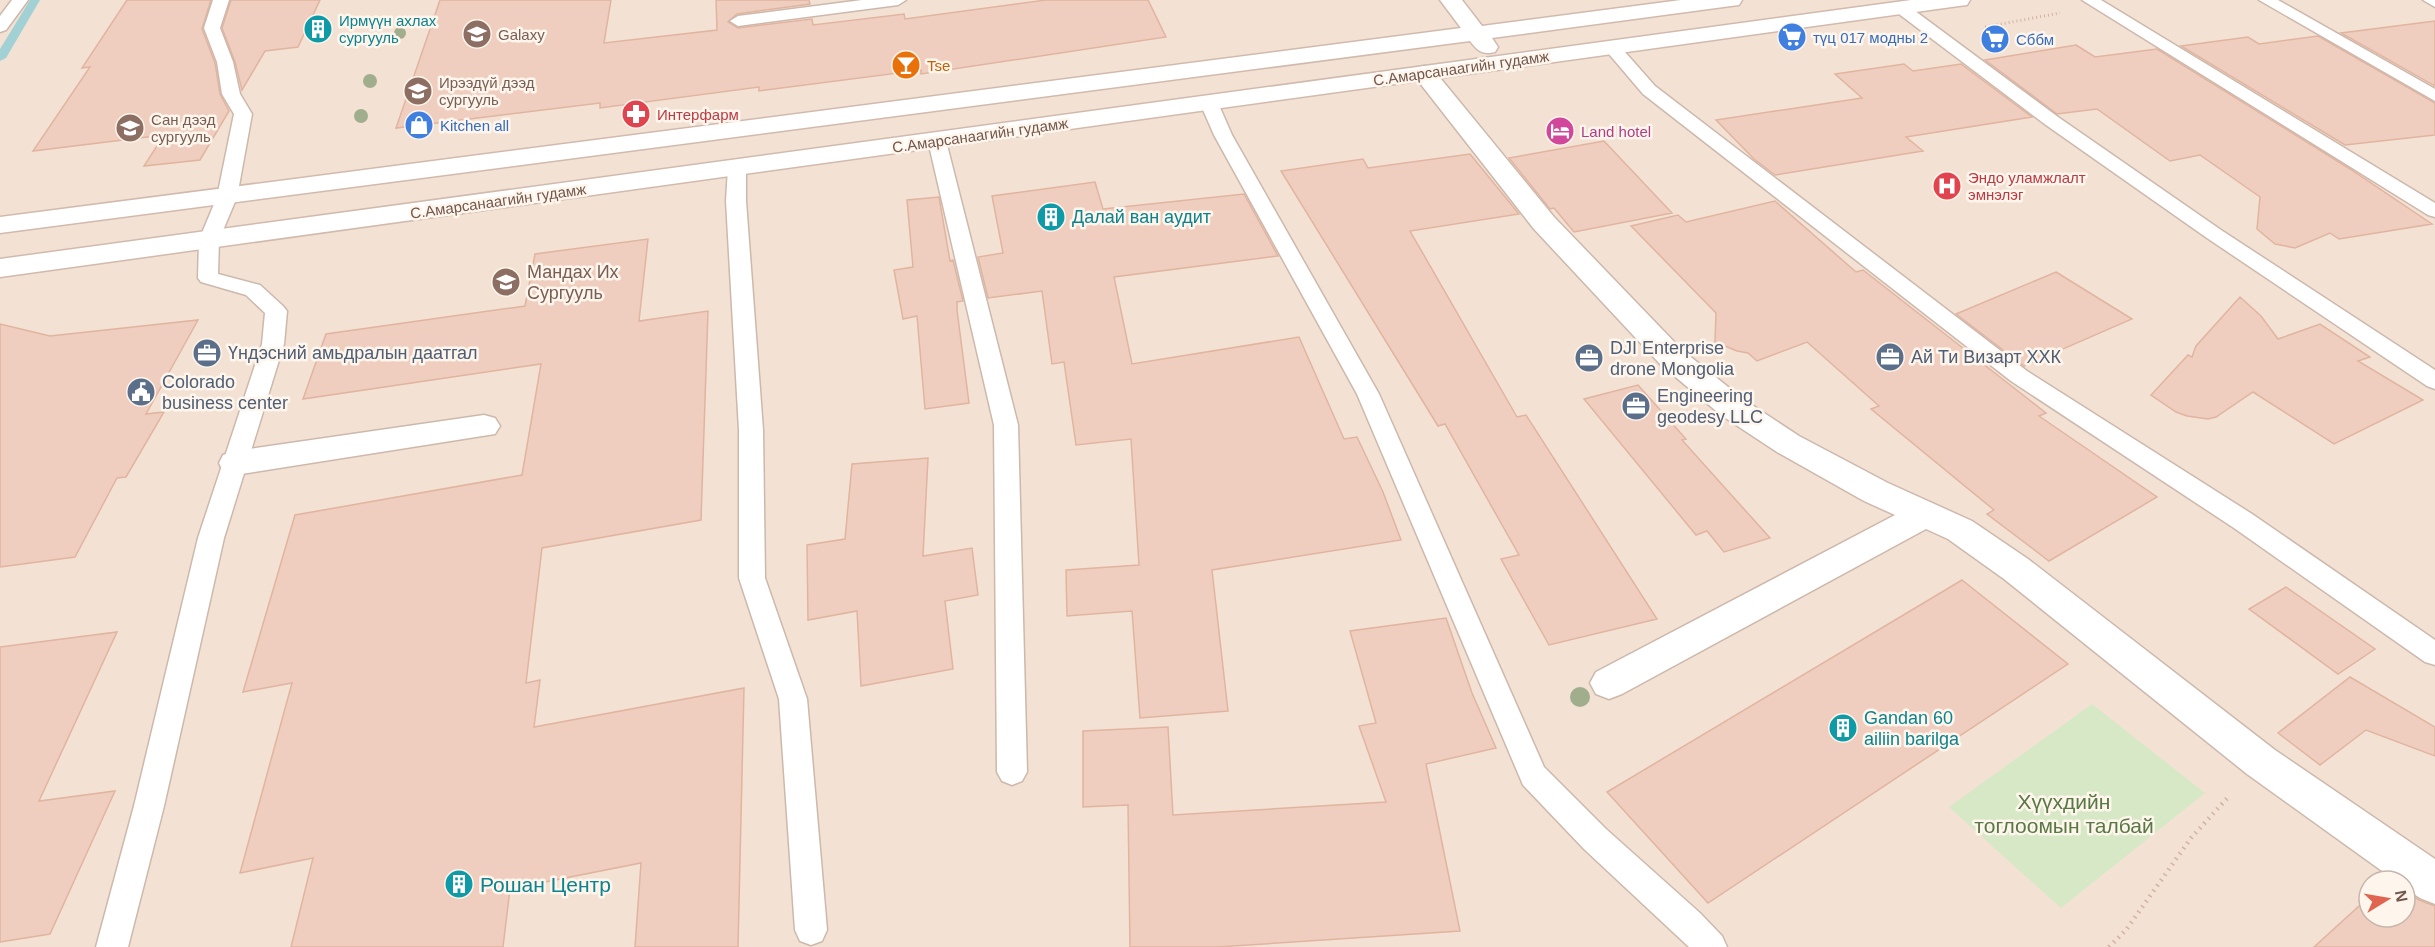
<svg xmlns="http://www.w3.org/2000/svg" width="2435" height="947" font-family="Helvetica,sans-serif">
<style>
.residential{fill:#f3e2d4;fill-rule:evenodd}
.green{fill:#d6e8c5}
.lines{fill:none;stroke-linecap:round;stroke-linejoin:round}
.stream{fill:#a2d1d5;fill-rule:evenodd}
.building{fill:#efcebf;stroke:#e1b4a0;stroke-width:1.5}
.service-casing{stroke:#cdb8ac;stroke-width:3}
.minor-casing{stroke:#cdb8ac;stroke-width:3}
.secondary-casing{stroke:#d1baad;stroke-width:3}
.path-far1{stroke:#d4b1a2;stroke-width:3;stroke-dasharray:1 3;stroke-linecap:butt}
.path{stroke:#d4b1a2;stroke-width:4.5;stroke-dasharray:1.5 5;stroke-linecap:butt}
.service{fill:#fff;fill-rule:evenodd}
.minor{fill:#fff;fill-rule:evenodd}
.secondary{fill:#fff;fill-rule:evenodd}
.tree{fill:#a1ae8d}
.labels{text-anchor:middle;dominant-baseline:central;stroke-width:5;stroke-linejoin:round;paint-order:stroke}
.far-culture-label{font-size:15px;fill:#0d838f;stroke:#fef6ec;text-anchor:start}
.far-education-label{font-size:15px;fill:#785e54;stroke:#fef6ec;text-anchor:start}
.far-shop-label{font-size:15px;fill:#366cbe;stroke:#fef6ec;text-anchor:start}
.far-food-label{font-size:15px;fill:#c56008;stroke:#fef6ec;text-anchor:start}
.far-street-label{font-size:15px;fill:#73574c;stroke:#fef6ec}
.far-health-label{font-size:15px;fill:#be3a42;stroke:#fef6ec;text-anchor:start}
.far-hotel-label{font-size:15px;fill:#b23c85;stroke:#fef6ec;text-anchor:start}
.culture-label{font-size:18px;fill:#0d838f;stroke:#fef6ec;text-anchor:start}
.education-label{font-size:18px;fill:#785e54;stroke:#fef6ec;text-anchor:start}
.service-label{font-size:18px;fill:#4e5e75;stroke:#fef6ec;text-anchor:start}
.near-park-label{font-size:21px;fill:#587844;stroke:#fef6ec}
.near-culture-label{font-size:21px;fill:#0d838f;stroke:#fef6ec;text-anchor:start}
</style>
<rect width="100%" height="100%" fill="#fbf1e6"/>
<!-- residential -->
<path class="residential" d="M0 0H2435V947H0ZM2369 881H2405V917H2369Z"/>
<!-- green -->
<path class="green" d="M2092 704 2205 793 2061 908 1949 807Z"/>
<g class="lines">
<!-- stream -->
<path class="stream" d="M30 0H40L6 58 0 61V49Z"/>
</g>
<!-- building -->
<path class="building" d="M127 0H211L202 29 215 63 220 94 229 111 200 160 144 166 164 135 33 151 90 67 82 68Z
M231 0H320L298 47 265 51 242 90 235 62 222 28Z
M440 0H611L604 43 717 30 716 0H809L810 4 737 14 728 22 738 28 812 19 813 25 904 14 905 19 1046 0H1148L1166 37 921 74V70L759 91V87L600 108V103L396 128Z
M2435 21V86L2341 33Z
M2318 36 2435 103V135L2345 145 2181 46 2248 37 2259 44Z
M2076 45 2095 57 2157 49 2350 169 2432 224 2339 239 2330 233 2295 248 2275 244 2257 229 2260 197 2200 155 2170 161 2097 109 2057 114 1985 60Z
M1904 64 1913 71 1961 64 2032 117 1906 137 1923 151 1775 175 1754 159 1716 120 1862 98 1835 74Z
M1604 141 1672 213 1574 232 1554 208 1550 209 1509 158Z
M1470 154 1519 214 1410 231 1517 417 1526 415 1657 619 1549 645 1501 559 1519 555 1445 424 1438 426 1281 171 1363 159 1368 168Z
M1095 182 1103 209 1244 194 1278 256 1114 277 1132 364 1299 337 1344 439 1357 437 1383 492 1401 540 1212 570 1228 711 1140 718 1132 611 1067 616 1066 570 1139 565 1131 439 1076 445 1064 362 1052 364 1042 291 988 298 978 257 1003 253 992 196Z
M939 197 950 261 953 260 963 301 957 302V310L969 403 925 409 917 316 903 319 894 270 913 267 907 200Z
M1775 201 1856 272 1863 270 2046 413 2039 416 2157 497 2049 561 1987 514 1994 510 1871 409 1879 406 1807 342 1757 361 1748 353 1737 351 1715 342 1716 313 1631 226 1678 215 1686 222Z
M648 239 639 321 708 311 701 520 542 548 526 683 540 680 534 727 744 688 738 947H635L641 863 510 889 503 947H291L313 858 240 873 292 683 243 692 295 515 522 475 541 364 303 399 326 334 525 306 535 254Z
M2056 272 2132 319 2024 366 1956 314Z
M2240 297 2261 316 2278 339 2320 324 2370 357 2358 361 2423 400 2334 444 2253 392 2216 417 2208 419 2187 416 2176 412 2151 395 2188 355 2192 357 2196 346Z
M198 320 146 414 164 412 126 477 117 478 75 557 0 567V324L50 336Z
M1638 385 1686 439 1682 440 1770 538 1724 552 1707 531 1696 535 1584 399Z
M928 458 923 556 972 548 978 595 945 601 953 669 861 686 857 611 808 620 807 545 845 539 852 464Z
M1962 580 2068 664 1708 903 1607 792Z
M2286 587 2375 649 2338 674 2249 609Z
M1446 618 1472 693 1496 748 1426 764 1460 931 1217 947H1130L1128 805 1083 807V731L1168 727 1173 815 1386 802 1359 726 1376 723 1350 631Z
M117 632 39 801 115 791 50 934 0 942V647Z
M2350 677 2435 727V756L2366 730 2320 765 2278 733Z
M2405 891 2419 900 2435 906V947H2314L2369 897V917H2405Z"/>
<g class="lines">
<!-- service casing -->
<g class="service-casing">
<path id="service" d="M12 0H28L6 30 0 32V16Z
M213 0H229L220 28 233 62 240 94 252 114 237 197 219 240 218 274 260 285 283 306 287 311 284 344 224 538 164 806 128 947H96L134 806 198 538 262 344 265 313 246 295 201 282 198 278 199 240 217 197 234 114 222 94 217 62 204 28Z
M862 0H906L898 5 738 26 730 21 738 16Z
M2082 0H2101L2435 203V217L2428 215Z
M2259 0H2278L2435 89V101Z
M2423 0H2435V7Z
M1901 3 1907 5 2058 117 2221 230 2435 370V389L2427 386 2207 238 2046 125 1895 11 1893 8Z
M1611 42 1617 43 1655 86 2027 371 2252 514 2435 640V665L2425 662 2234 528 2011 381 1643 94 1603 47Z
M1209 98 1215 99 1218 103 1232 135 1379 394 1544 767 1606 829 1700 913 1722 936 1727 947H1689L1584 849 1523 785 1357 394 1214 135 1200 103 1203 99Z
M937 136 943 137 946 141 1018 425 1027 772 1022 781 1012 785 1002 781 997 772 994 425 928 141 931 137Z
M737 162 744 164 746 168V201L763 430 765 578 807 699 827 930 822 941 811 945 800 941 795 930 779 699 739 578V430L726 201 728 168 730 164Z"/>
</g>
<!-- minor casing -->
<g class="minor-casing">
<path id="minor" d="M1424 66 1432 68 1554 217 1682 350 1743 399 1799 436 1888 483 1972 521 2028 559 2275 750 2435 859V904L2420 898 2405 888V881H2396L2247 774 2004 579 1948 539 1926 529 1622 694 1609 699 1596 694 1590 683 1596 672 1895 515 1864 501 1777 452 1721 415 1660 364 1534 229 1412 73 1416 68Z
M484 415 495 418 500 426 495 434 235 475 223 471 219 463 223 455 235 451Z"/>
</g>
<!-- secondary casing -->
<g class="secondary-casing">
<path id="secondary" d="M1440 0H1462L1482 26 1681 0H1742L1739 5 1731 6 1492 38 1498 47 1495 52C1482 55 1478 51 1470 41L0 233V217L1461 28Z
M1911 0H1970L1967 5 1959 6 0 277V259Z"/>
</g>
<!-- path-far1 -->
<path class="path-far1" d="M1985 27 2060 13"/>
<!-- path -->
<path class="path" d="M2109 947 2126 930 2191 838 2230 795"/>
<!-- service -->
<use href="#service" class="service"/>
<!-- minor -->
<use href="#minor" class="minor"/>
<!-- secondary -->
<use href="#secondary" class="secondary"/>
</g>
<!-- trees -->
<g class="tree">
<circle cx="400" cy="33" r="6"/>
<circle cx="370" cy="81" r="7"/>
<circle cx="361" cy="116" r="7"/>
<circle cx="1580" cy="697" r="10"/>
</g>
<!-- icons -->
<defs>
<g id="building-disc" transform="scale(1.5)"><circle r="9.5" fill="#0f9aa8" stroke="#fef6ec"/><path d="M-4-6H4V6H1V3H-1V6H-4ZM-2.5-4.3h1.7v1.8h-1.7ZM.8-4.3h1.7v1.8H.8ZM-2.5-1h1.7V.8h-1.7ZM.8-1h1.7V.8H.8Z" fill="#fff"/></g>
<g id="school-disc" transform="scale(1.5)"><circle r="9.5" fill="#8d6e63" stroke="#fef6ec"/><path d="M0-5L7-2L0 1L-7-2ZM-4 1L0 2.5L4 1V4Q0 6-4 4Z" fill="#fff"/></g>
<g id="supermarket-disc" transform="scale(1.5)"><circle r="9.5" fill="#3f7fe0" stroke="#fef6ec"/><path d="M-6-5.5h2.5l.6 2H6L4.5 2H-2.5L-4.4-4H-6ZM-1.5 3.2a1.3 1.3 0 1 0 .1 0ZM3 3.2a1.3 1.3 0 1 0 .1 0Z" fill="#fff"/></g>
<g id="bar-disc" transform="scale(1.5)"><circle r="9.5" fill="#e8710a" stroke="#fef6ec"/><path d="M-6-5H6L.8 .8V4.5H3.5V6h-7V4.5H-.8V.8Z" fill="#fff"/></g>
<g id="university-disc" transform="scale(1.5)"><circle r="9.5" fill="#8d6e63" stroke="#fef6ec"/><path d="M0-5L7-2L0 1L-7-2ZM-4 1L0 2.5L4 1V4Q0 6-4 4Z" fill="#fff"/></g>
<g id="pharmacy-disc" transform="scale(1.5)"><circle r="9.5" fill="#e0444e" stroke="#fef6ec"/><path d="M-2-6h4v4h4v4h-4v4h-4v-4h-4v-4h4Z" fill="#fff"/></g>
<g id="shop-disc" transform="scale(1.5)"><circle r="9.5" fill="#3f7fe0" stroke="#fef6ec"/><path d="M-5-2.5h2.3a2.7 3.5 0 0 1 5.4 0H5L5.5 6h-11ZM-1.5-2.5h3a1.5 2.3 0 0 0-3 0Z" fill="#fff"/></g>
<g id="hotel-disc" transform="scale(1.5)"><circle r="9.5" fill="#d1479c" stroke="#fef6ec"/><path d="M-6-4.5h1.5V1H6V5H4.5V3h-9V5H-6ZM-4 0a1.8 1.8 0 1 1 3.6 0ZM.5 0V-2.5h3Q6-2.5 6 0Z" fill="#fff"/></g>
<g id="hospital-disc" transform="scale(1.5)"><circle r="9.5" fill="#e0444e" stroke="#fef6ec"/><path d="M-5-5h3v3.5h4V-5h3V5h-3V1.5h-4V5h-3Z" fill="#fff"/></g>
<g id="office-disc" transform="scale(1.5)"><circle r="9.5" fill="#5c6f8a" stroke="#fef6ec"/><path d="M-6-3h4V-5.5h4V-3h4V5H-6ZM-1-4.5V-3h2v-1.5ZM-6 0V1H6V0Z" fill="#fff"/></g>
<g id="civic-disc" transform="scale(1.5)"><circle r="9.5" fill="#5c6f8a" stroke="#fef6ec"/><path d="M-.6-6.5H3V-4.5H.6V-3L4-1V1h2V6H-6V1h2V-1L-.6-3ZM-1.2 2.5V6h2.4V2.5Z" fill="#fff"/></g>
</defs>
<g fill-rule="evenodd">
<use href="#building-disc" x="318" y="29"/>
<use href="#school-disc" x="477" y="34"/>
<use href="#supermarket-disc" x="1792" y="37"/>
<use href="#supermarket-disc" x="1995" y="39"/>
<use href="#bar-disc" x="906" y="65"/>
<use href="#university-disc" x="418" y="91"/>
<use href="#pharmacy-disc" x="636" y="114"/>
<use href="#shop-disc" x="419" y="125"/>
<use href="#university-disc" x="130" y="128"/>
<use href="#hotel-disc" x="1560" y="131"/>
<use href="#hospital-disc" x="1947" y="186"/>
<use href="#building-disc" x="1051" y="217"/>
<use href="#school-disc" x="506" y="282"/>
<use href="#office-disc" x="207" y="353"/>
<use href="#office-disc" x="1890" y="357"/>
<use href="#office-disc" x="1589" y="358"/>
<use href="#civic-disc" x="141" y="392"/>
<use href="#office-disc" x="1636" y="406"/>
<use href="#building-disc" x="1843" y="728"/>
<use href="#building-disc" x="459" y="884"/>
</g>
<g class="labels">
<!-- far-culture labels -->
<g class="far-culture-label">
<text x="339" y="20">Ирмүүн ахлах<tspan x="339" dy="17">сургууль</tspan></text>
</g>
<!-- far-education labels -->
<g class="far-education-label">
<text x="498" y="34">Galaxy</text>
<text x="439" y="82">Ирээдүй дээд<tspan x="439" dy="17">сургууль</tspan></text>
<text x="151" y="119">Сан дээд<tspan x="151" dy="17">сургууль</tspan></text>
</g>
<!-- far-shop labels -->
<g class="far-shop-label">
<text x="1813" y="37">түц 017 модны 2</text>
<text x="2016" y="39">Сббм</text>
<text x="440" y="125">Kitchen all</text>
</g>
<!-- far-food labels -->
<g class="far-food-label">
<text x="927" y="65">Tse</text>
</g>
<!-- far-street labels -->
<g class="far-street-label">
<text transform="translate(1461 68) rotate(-8)">С.Амарсанаагийн гудамж</text>
<text transform="translate(980 135) rotate(-8)">С.Амарсанаагийн гудамж</text>
<text transform="translate(498 201) rotate(-8)">С.Амарсанаагийн гудамж</text>
</g>
<!-- far-health labels -->
<g class="far-health-label">
<text x="657" y="114">Интерфарм</text>
<text x="1968" y="177">Эндо уламжлалт<tspan x="1968" dy="17">эмнэлэг</tspan></text>
</g>
<!-- far-hotel labels -->
<g class="far-hotel-label">
<text x="1581" y="131">Land hotel</text>
</g>
<!-- culture labels -->
<g class="culture-label">
<text x="1072" y="217">Далай ван аудит</text>
<text x="1864" y="718">Gandan 60<tspan x="1864" dy="21">ailiin barilga</tspan></text>
</g>
<!-- education labels -->
<g class="education-label">
<text x="527" y="272">Мандах Их<tspan x="527" dy="21">Сургууль</tspan></text>
</g>
<!-- service labels -->
<g class="service-label">
<text x="1610" y="348">DJI Enterprise<tspan x="1610" dy="21">drone Mongolia</tspan></text>
<text x="228" y="353">Үндэсний амьдралын даатгал</text>
<text x="1911" y="357">Ай Ти Визарт ХХК</text>
<text x="162" y="382">Colorado<tspan x="162" dy="21">business center</tspan></text>
<text x="1657" y="396">Engineering<tspan x="1657" dy="21">geodesy LLC</tspan></text>
</g>
<!-- near-park labels -->
<g class="near-park-label">
<text x="2064" y="801">Хүүхдийн<tspan x="2064" dy="24">тоглоомын талбай</tspan></text>
</g>
<!-- near-culture labels -->
<g class="near-culture-label">
<text x="480" y="884">Рошан Центр</text>
</g>
</g>
<!-- north arrow -->
<g transform="translate(2387 899) rotate(79)"><circle r="28" fill="#fef6ec" stroke="#c6b6ac" stroke-width="1.5"/>
<path d="M0-4.5L10 22L0 15L-10 22Z" fill="#e06550"/>
<text y="-9" font-size="16" font-weight="bold" text-anchor="middle" fill="#73574c">N</text>
</g>
</svg>
